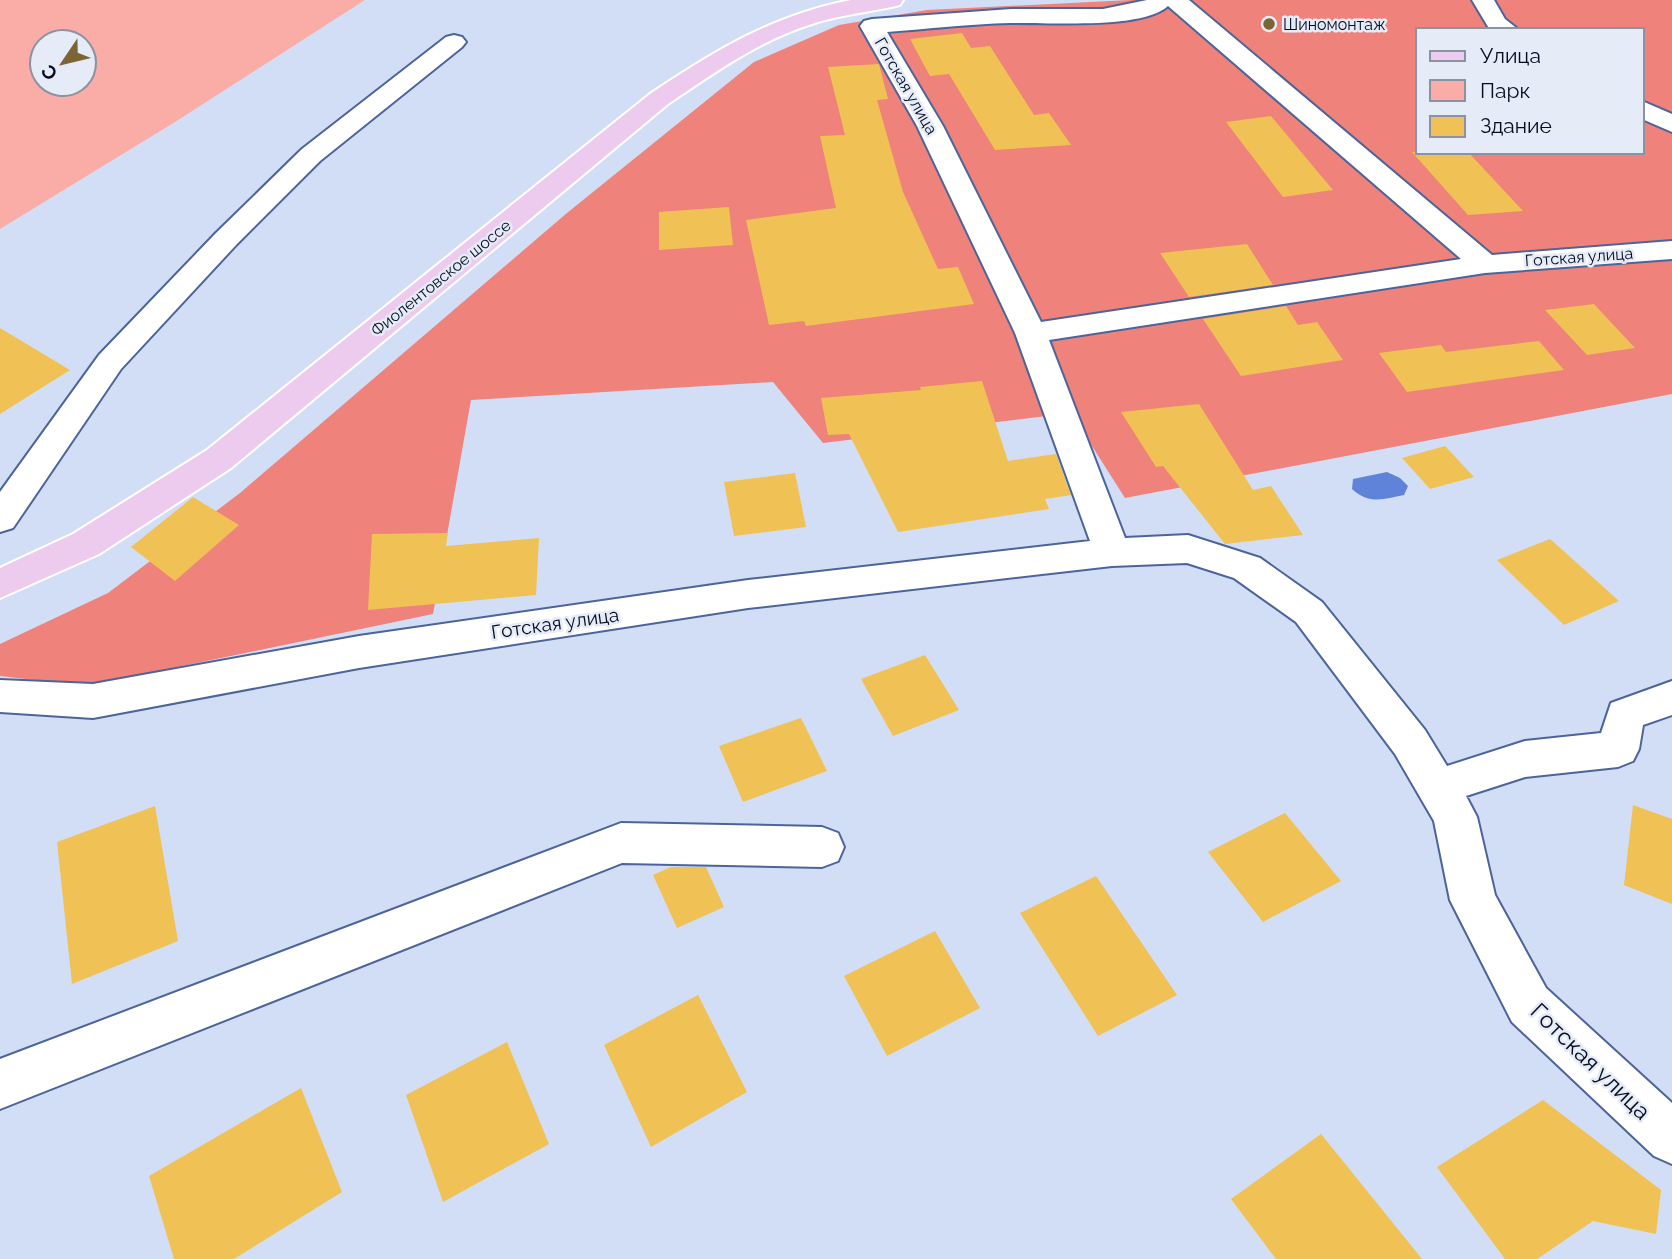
<svg xmlns="http://www.w3.org/2000/svg" width="1672" height="1259" font-family="Raleway,sans-serif">
<style>
.green{fill:#faada6;fill-rule:evenodd}
.forest{fill:#ef827a;fill-rule:evenodd}
.water{fill:#5f83d8}
.building{fill:#f0c155}
.lines{fill:none;stroke-linecap:round;stroke-linejoin:round}
.minor-casing{stroke:#4c649a;stroke-width:4}
.major-casing{stroke:#fff;stroke-width:4}
.minor{fill:#fff;fill-rule:evenodd}
.major{fill:#edcbee;fill-rule:evenodd}
.poi-dot{fill:#7b6535;stroke:#e5ebf7;stroke-width:2.5}
.labels{text-anchor:middle;dominant-baseline:central;stroke-width:5;stroke-linejoin:round;paint-order:stroke}
.far-poi-label{font-size:16px;fill:#050c21;stroke:#e5ebf7;text-anchor:start}
.far-street-label{font-size:16px;fill:#050c21;stroke:#e5ebf7}
.street-label{font-size:19px;fill:#050c21;stroke:#e5ebf7}
.near-street-label{font-size:23px;fill:#050c21;stroke:#e5ebf7}
</style>
<rect width="100%" height="100%" fill="#d2def6"/>
<!-- green -->
<path class="green" d="M0 0H365L175 122 0 229ZM42 42H84V84H42Z"/>
<!-- forest -->
<path class="forest" d="M1131 0H1672V394L1125 498 1071 413 823 443 773 382 471 400 433 614 86 686 0 676V644L108 593 240 493 567 213 754 62 839 25 927 10ZM1418 30H1642V152H1418Z"/>
<!-- water -->
<path class="water" d="M1387 472 1400 478 1408 486 1404 495C1384 499 1369 505 1352 489L1353 479Z"/>
<!-- building -->
<path class="building" d="M962 33 971 48 990 46 1034 115 1049 113 1071 145 995 150 949 74 930 76 910 39Z
M879 64 888 99 877 100 903 192 938 269 958 267 974 304 806 326 804 321 769 325 746 220 836 208 820 136 845 135 828 67Z
M1271 116 1333 190 1283 197 1226 122Z
M1412 152H1468L1523 211 1468 215Z
M729 207 733 245 659 250V212Z
M1247 244 1273 285 1189 297 1160 253Z
M1594 304 1635 348 1587 355 1545 310Z
M1286 306 1298 325 1317 322 1343 360 1241 376 1203 319Z
M0 328 70 370 0 414Z
M1539 341 1564 370 1407 392 1379 353 1441 345 1446 352Z
M982 381 1008 461 1056 454 1071 495 1045 499 1049 509 898 532 849 434 828 435 821 398 921 390 920 387Z
M1199 404 1253 490 1271 486 1303 535 1225 544 1163 466 1156 467 1121 412Z
M1445 446 1474 477 1430 489 1402 458Z
M795 473 806 527 734 536 724 482Z
M193 497 239 525 175 581 131 547Z
M448 533 446 546 539 538 536 595 368 610 372 534Z
M1550 539 1567 554 1619 601 1564 625 1497 560Z
M925 655 959 710 893 736 861 679Z
M801 718 827 771 743 802 719 746Z
M1633 805 1672 819V904L1624 885Z
M155 806 178 941 72 984 57 842Z
M1285 813 1341 881 1263 922 1208 852Z
M671 867H706L724 907 677 928 653 875Z
M1096 876 1177 995 1098 1036 1020 913Z
M935 931 980 1008 887 1056 844 976Z
M698 995 747 1092 651 1147 604 1045Z
M507 1042 549 1144 443 1202 406 1095Z
M301 1088 342 1192 234 1259H174L149 1176Z
M1543 1100 1661 1190 1656 1234 1593 1221 1537 1259H1505L1437 1167Z
M1321 1134 1422 1259H1276L1231 1199Z"/>
<g class="lines">
<!-- minor casing -->
<g class="minor-casing">
<path id="minor" d="M1147 0H1189L1492 255 1672 241V259L1485 273 1049 340 1125 538 1188 535 1260 558 1322 602 1425 730 1447 766 1525 741 1601 733 1611 703 1672 681V715L1643 725 1639 749 1633 761 1618 767 1525 777 1466 796 1477 817 1495 895 1546 988 1672 1103V1164L1654 1156 1512 1022 1450 900 1434 821 1395 754 1296 622 1234 578 1187 563 1112 566 748 608 359 668 93 718 0 712V680L93 684 359 636 748 580 1090 541 1015 333 917 126 860 26 864 21 872 19 1011 9H1103ZM1168 6 1461 259 1041 322 943 126 887 32C928 29 969 24 1010 23 1047 22 1142 30 1168 6Z
M1472 0H1494L1505 19 1519 30H1490Z
M454 35 462 37 466 42 462 47 320 161 236 245 121 369 13 528 0 532V492L99 355 216 233 302 149 446 37Z
M1642 101 1672 114V132L1642 119Z
M621 823 822 827 838 833 844 847 838 861 822 867 622 863 0 1109V1059Z"/>
</g>
<!-- major casing -->
<g class="major-casing">
<path id="major" d="M851 0H903L900 5C872 12 843 14 815 23 761 39 714 73 668 104L231 468 99 554 0 598V568L73 534 207 450 650 94C716 50 773 15 851 0Z"/>
</g>
<!-- minor -->
<use href="#minor" class="minor"/>
<!-- major -->
<use href="#major" class="major"/>
</g>
<!-- markers -->
<circle class="poi-dot" cx="1269" cy="24" r="7"/>
<g class="labels">
<!-- far-poi labels -->
<g class="far-poi-label">
<text x="1283" y="24">Шиномонтаж</text>
</g>
<!-- far-street labels -->
<g class="far-street-label">
<text transform="translate(906 86) rotate(60)">Готская улица</text>
<text transform="translate(1579 257) rotate(-4)">Готская улица</text>
<text transform="translate(441 278) rotate(-39)">Фиолентовское шоссе</text>
</g>
<!-- street labels -->
<g class="street-label">
<text transform="translate(555 623) rotate(-8)">Готская улица</text>
</g>
<!-- near-street labels -->
<g class="near-street-label">
<text transform="translate(1591 1061) rotate(44)">Готская улица</text>
</g>
</g>
<!-- legend -->
<rect x="1416" y="28" width="228" height="126" fill="#e5ebf7" stroke="#8b92a1" stroke-width="2"/>
<rect x="1430" y="51" width="35" height="10" fill="#edcbee" stroke="#8b92a1" stroke-width="2"/>
<text x="1480" y="63" font-size="21" fill="#050c21">Улица</text>
<rect x="1430" y="80" width="35" height="21" fill="#faada6" stroke="#8b92a1" stroke-width="2"/>
<text x="1480" y="98" font-size="21" fill="#050c21">Парк</text>
<rect x="1430" y="116" width="35" height="21" fill="#f0c155" stroke="#8b92a1" stroke-width="2"/>
<text x="1480" y="133" font-size="21" fill="#050c21">Здание</text>
<!-- north arrow -->
<g transform="translate(63 63) rotate(235)"><circle r="33" fill="#e5ebf7" stroke="#8b92a1" stroke-width="2"/>
<path d="M0-5L12 26L0 18L-12 26Z" fill="#7b6535"/>
<text y="-10" font-size="19" font-weight="bold" text-anchor="middle" fill="#050c21">С</text>
</g>
</svg>
